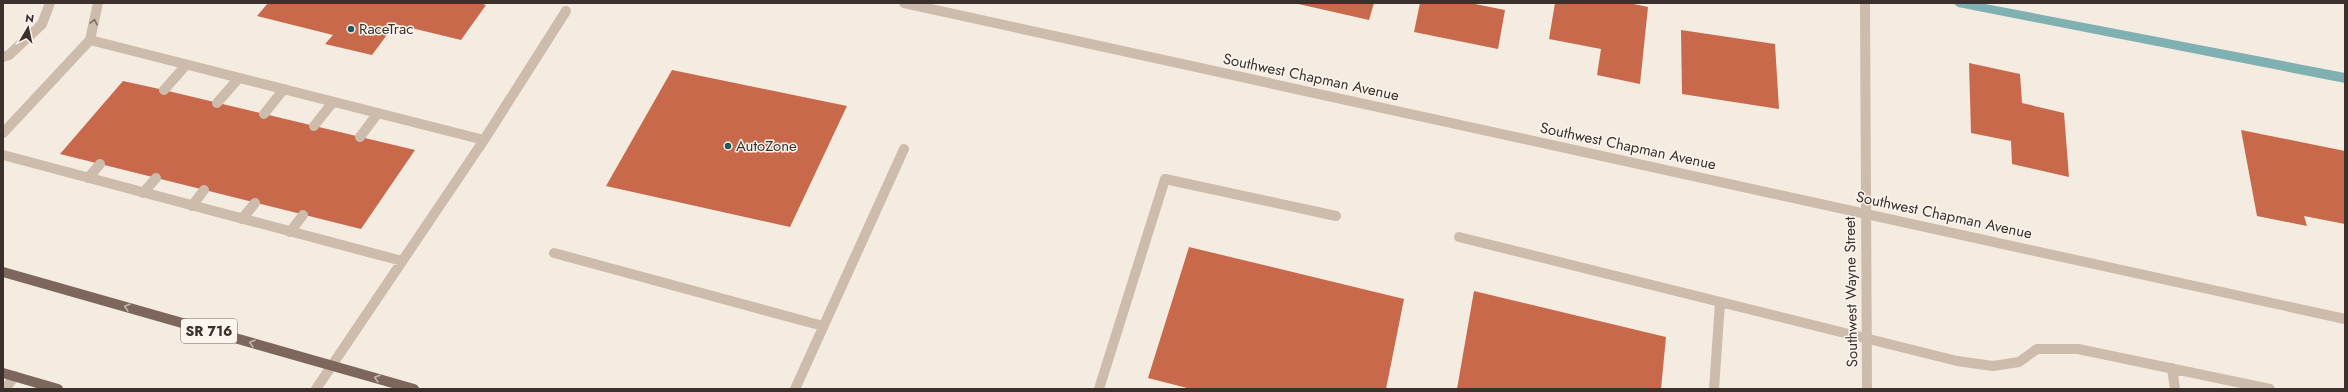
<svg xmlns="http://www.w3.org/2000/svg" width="2348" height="392" font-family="Jost,sans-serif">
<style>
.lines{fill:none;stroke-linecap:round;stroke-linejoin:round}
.stream{fill:#7fb0b2;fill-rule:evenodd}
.building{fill:#c8694b}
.service{stroke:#cdbbac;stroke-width:10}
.minor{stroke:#cdbbac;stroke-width:10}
.primary{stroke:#7d675c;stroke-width:10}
.oneway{stroke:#7d6f65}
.oneway2{stroke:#c2b5ac}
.poi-dot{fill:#1f5a5e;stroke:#fbf5ee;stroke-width:1.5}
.labels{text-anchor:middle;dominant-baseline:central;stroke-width:3;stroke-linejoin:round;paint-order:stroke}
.shield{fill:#fbf5ee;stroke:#756b66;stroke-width:1}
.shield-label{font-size:14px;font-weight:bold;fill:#3b302b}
.poi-label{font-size:15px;fill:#3b302b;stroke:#fbf5ee;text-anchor:start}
.street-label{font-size:15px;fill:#3b302b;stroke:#fbf5ee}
</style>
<rect width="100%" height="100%" fill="#f4ebe1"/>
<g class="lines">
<!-- stream -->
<path class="stream" d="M1953 3H1980L2345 73V83L1958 7Z"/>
</g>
<!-- building -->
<path class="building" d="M268 3H479L486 5 461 40 395 24 372 55 325 44 333 35 257 16Z
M1294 3H1374L1369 20Z
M1420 3H1470L1505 10 1498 49 1414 32Z
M1555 3H1629L1648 7 1640 84 1597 75 1601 49 1549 39Z
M1681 30 1775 44 1779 109 1682 94Z
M1969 63 2020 74 2022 103 2064 113 2069 177 2012 164 2011 141 1971 133Z
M672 70 847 106 790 227 606 186Z
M123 81 164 90 415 150 361 229 60 154Z
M2241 130 2345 151V224L2304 216 2307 226 2257 216Z
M1189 247 1404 299 1386 389H1191L1148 378Z
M1474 291 1666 337 1661 389H1457Z"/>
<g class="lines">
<!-- service -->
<path class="service" d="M90 40 98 3
M3 57 9 55 42 24 50 3
M164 90 186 65
M217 103 239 78
M264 114 284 89
M314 126 333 102
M3 133 90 40 484 140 316 389
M360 137 378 113
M484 140 566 11
M3 155 402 261
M88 178 100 164
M143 193 156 178
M192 206 204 190
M242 219 255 203
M290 232 303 215
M1459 237 1957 361 1993 366 2019 362 2037 349H2078L2270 389
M554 253 823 326
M2172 368 2175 389
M5 389 15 376
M795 389 904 149
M1099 389 1165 179 1336 216
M1714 389 1720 303"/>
<!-- minor -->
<path class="minor" d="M904 3 2345 319
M1865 3 1867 389"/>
<!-- primary -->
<path class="primary" d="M3 272 414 389
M3 373 58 389"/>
</g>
<!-- one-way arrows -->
<defs><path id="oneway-chevron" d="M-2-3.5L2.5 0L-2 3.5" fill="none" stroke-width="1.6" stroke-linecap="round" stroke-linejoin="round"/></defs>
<use class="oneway" href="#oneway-chevron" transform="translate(94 22) rotate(-78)"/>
<g class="oneway2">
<use href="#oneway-chevron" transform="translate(127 307) rotate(-164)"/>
<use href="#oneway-chevron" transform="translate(252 343) rotate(-164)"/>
<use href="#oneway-chevron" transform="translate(377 378) rotate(-164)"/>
</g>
<!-- markers -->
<g class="poi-dot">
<circle cx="351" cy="29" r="4"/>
<circle cx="728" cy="146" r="4"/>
</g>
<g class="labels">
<!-- shield labels -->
<rect class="shield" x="181" y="319" width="56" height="24" rx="3"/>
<g class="shield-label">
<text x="209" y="331">SR 716</text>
</g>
<!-- poi labels -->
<g class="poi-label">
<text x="359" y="29">RaceTrac</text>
<text x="736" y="146">AutoZone</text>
</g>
<!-- street labels -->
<g class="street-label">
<text transform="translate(1311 77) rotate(12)">Southwest Chapman Avenue</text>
<text transform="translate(1628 146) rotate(12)">Southwest Chapman Avenue</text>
<text transform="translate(1944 215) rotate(12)">Southwest Chapman Avenue</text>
<text transform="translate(1851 292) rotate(-91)">Southwest Wayne Street</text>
</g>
</g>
<!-- border -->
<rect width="2348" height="392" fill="none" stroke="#3b302b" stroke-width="8"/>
<!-- north arrow -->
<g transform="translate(28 28) rotate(9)" stroke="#fbf5ee" stroke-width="3" paint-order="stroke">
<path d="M0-3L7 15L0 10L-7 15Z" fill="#3b302b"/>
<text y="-6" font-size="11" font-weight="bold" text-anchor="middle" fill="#3b302b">N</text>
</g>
</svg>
